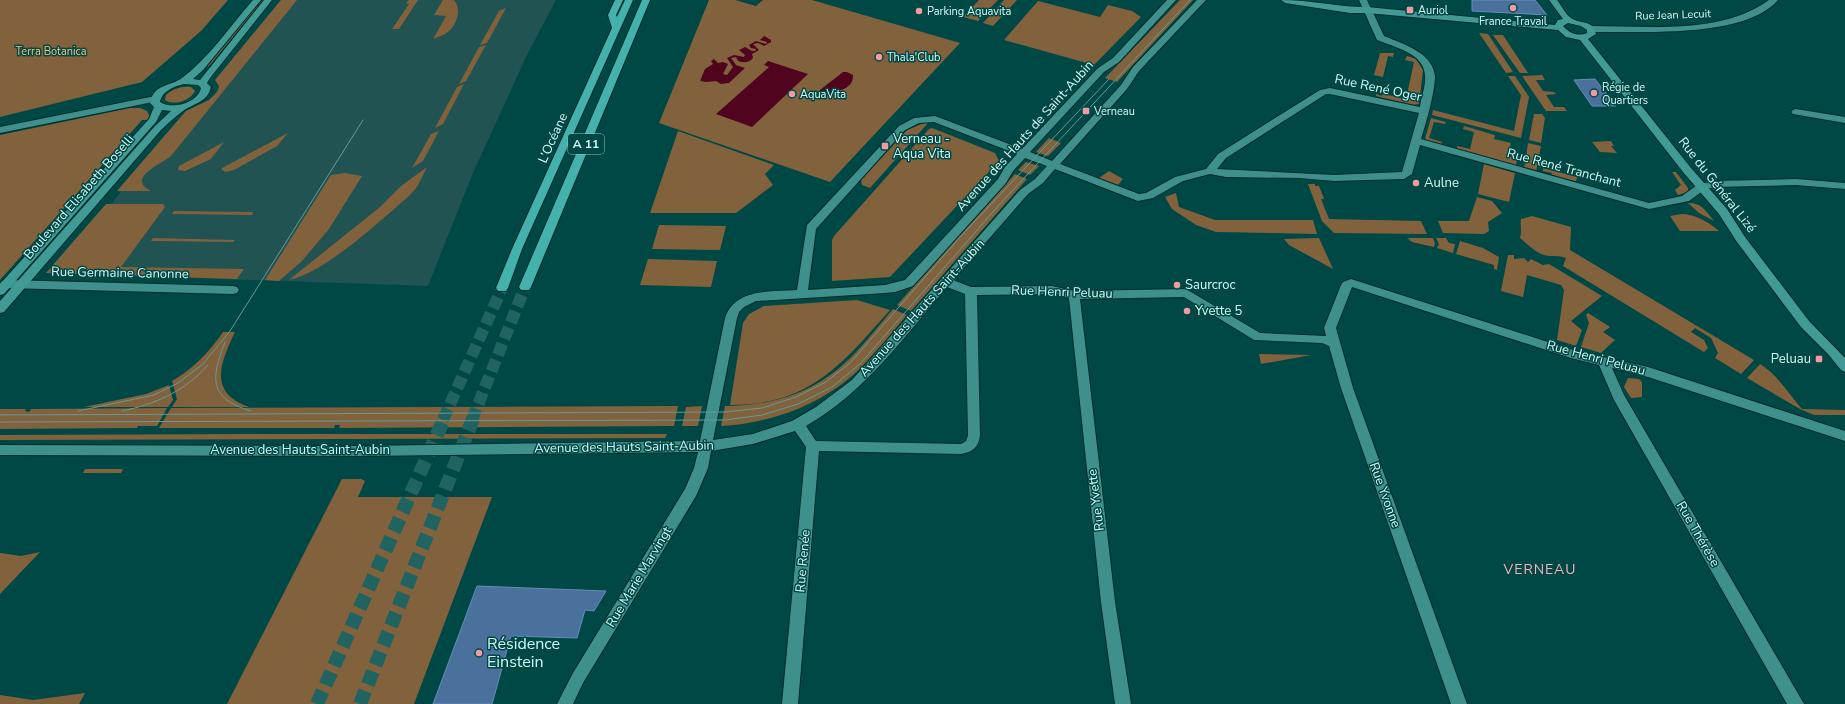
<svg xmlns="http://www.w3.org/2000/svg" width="1845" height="704" font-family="'Nunito Sans',sans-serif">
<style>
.built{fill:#205351}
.green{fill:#82623c}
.water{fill:#51041d}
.building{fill:#4a719b;stroke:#648db8}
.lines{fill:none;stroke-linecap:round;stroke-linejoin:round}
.highway-tunnel-far1{stroke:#206360;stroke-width:12;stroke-dasharray:12 5.5;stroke-linecap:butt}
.highway-tunnel{stroke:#206360;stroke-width:14;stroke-dasharray:14 7;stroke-linecap:butt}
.street-casing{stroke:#002c2a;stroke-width:2}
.secondary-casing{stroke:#002c2a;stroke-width:2}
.highway-casing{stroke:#002c2a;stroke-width:2}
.street{fill:#3e908c;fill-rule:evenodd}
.secondary{fill:#409a96;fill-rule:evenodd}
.highway{fill:#44b2ac;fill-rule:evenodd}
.tram{stroke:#639b98;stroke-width:1}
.poi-dot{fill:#f39aa7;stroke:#004845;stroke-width:1.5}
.labels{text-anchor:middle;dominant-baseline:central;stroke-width:3;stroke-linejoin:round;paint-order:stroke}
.far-poi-label{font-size:11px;fill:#d3f9f6;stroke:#004845;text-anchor:start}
.far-street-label{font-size:11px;fill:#d3f9f6;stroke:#004845}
.far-park-label{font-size:11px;fill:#fac07a;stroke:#004845}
.shield{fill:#004845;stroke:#94c4c1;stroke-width:1}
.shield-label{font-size:12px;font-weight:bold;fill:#d3f9f6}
.street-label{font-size:13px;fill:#d3f9f6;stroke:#004845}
.poi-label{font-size:13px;fill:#d3f9f6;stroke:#004845;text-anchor:start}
.neighbourhood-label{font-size:14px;letter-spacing:1px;fill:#f6b2bb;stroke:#004845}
.near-poi-label{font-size:16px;fill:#d3f9f6;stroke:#004845;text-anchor:start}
</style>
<rect width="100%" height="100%" fill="#004845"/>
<!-- built -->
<path class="built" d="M281 0H556L526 57 473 173 428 286 46 273 106 204H111L121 192 117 191 186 111 203 104 214 96 219 86 215 80Z"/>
<!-- green -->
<path class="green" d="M0 0H228L201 31 142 82 0 117Z
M260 0H263L209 66 205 67Z
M281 0H297L171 156C162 164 125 178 151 191H117L186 111 209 100 218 91 219 86 215 80Z
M409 0H418L399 29H392L409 4 406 3Z
M443 0H454C462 9 457 25 448 32 445 35 437 37 433 39L446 16 434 15Z
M709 0H735L756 6 763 0H812L960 43 830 182 659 123Z
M979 0H998L978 21 963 17Z
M1004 0H1017L993 26 983 23Z
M1180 0H1193L1117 82 1105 78Z
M1038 1 1100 17 1108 5 1132 11 1141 17 1094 65 1004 40Z
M506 8 487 43 480 45 499 11Z
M1479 33 1488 34 1513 72 1506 73Z
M1493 35H1503L1528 73H1520Z
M486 45 466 81 459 84 479 47Z
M1380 53H1394L1393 57 1388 56 1383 77 1374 75Z
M1407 56 1416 59 1423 70 1419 104 1412 105 1376 96V94L1382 96 1383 94 1406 99 1414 62 1405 60Z
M1542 75 1545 80H1536L1543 91 1554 92 1556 94 1546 95 1554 107H1564L1567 111H1546L1522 76Z
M1508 76H1515L1529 97 1521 138 1432 115 1433 110 1514 131 1521 95Z
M464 84 443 124 435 128 457 87Z
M191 87 195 91C190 101 174 106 165 100L166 95C173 89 181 86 191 87Z
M130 108H140L147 111 150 117 148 120H142L0 280V135Z
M1534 114H1542L1545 118 1541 143 1529 140Z
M1431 118 1446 122 1445 124 1434 122 1429 138 1442 142 1441 145 1426 141 1425 139Z
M924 123H928L870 188 862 185 861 180 907 130Z
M1464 126 1495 135 1494 139 1511 143 1508 156 1517 159 1516 166 1457 150V146L1470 149 1474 132 1463 129Z
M932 128 995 153 999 161 890 277 832 281V240L834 236 929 129Z
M439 131 423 161 412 168 431 134Z
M678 131 774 165 765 174 773 185 736 213H650Z
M288 133 277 146 234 170 226 172 222 170V168Z
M1049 138 1061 143 1048 156 1036 152Z
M1611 141 1614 146H1611L1617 153 1600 152 1592 142Z
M224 142 211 159 185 171 178 170 179 166Z
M1528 143 1541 146 1536 172 1524 169Z
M1026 162 1039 166 1030 175 1018 170Z
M1484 164 1515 173 1509 202 1478 194Z
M427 167 417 187 410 195C380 221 326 272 289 280L380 207 401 186Z
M1543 168 1577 177 1576 183 1551 176 1552 173 1543 171Z
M1109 171 1123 179 1118 185 1099 178Z
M1672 172H1676L1688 188V192L1678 195 1675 190 1681 185Z
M345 173 362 176 329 229 302 261 279 281 265 280 331 175Z
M1015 174 1027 179 911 311 897 305Z
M1308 184H1315V186H1319L1324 199H1321L1329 219 1421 221 1427 234 1334 233 1322 221Z
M1176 193 1179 207 1215 220H1313L1317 234 1216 232 1196 225 1172 209 1165 197Z
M1477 197 1492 201 1502 213 1488 222 1489 231 1484 234 1443 233 1438 221H1469Z
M1688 203C1701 202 1706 211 1714 221L1699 213Z
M106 204H163L165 207 121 267 244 269 237 279 46 273Z
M81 206 85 207 20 278H16Z
M174 211 253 212 252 215 172 214Z
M1681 214C1695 214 1709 222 1719 231H1680L1670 216Z
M1532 216 1571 227 1570 250 1754 360 1741 374 1715 358 1718 353 1711 338 1695 328 1691 332 1704 340 1708 348 1704 352 1563 266 1566 258C1560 256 1556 256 1550 256 1539 256 1528 245 1520 238 1522 231 1520 226 1521 219Z
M659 225 726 226 720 250 652 249Z
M153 238 235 240 233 242 151 241Z
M1319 238 1333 269 1289 245 1284 239Z
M1407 238H1433L1435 243 1434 247 1412 242Z
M1436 238H1446L1449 243 1455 244 1453 253 1437 248 1439 244Z
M1460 241 1483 248 1499 257 1497 270 1494 269V265L1456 254Z
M1508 255H1514V259L1524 258 1528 262 1531 259 1543 265 1549 264 1602 296 1571 321 1582 330 1576 346 1557 340 1564 290 1561 285 1527 275 1523 297 1501 291Z
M648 259 717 261 711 287 640 285Z
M857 300 890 310C841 365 810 405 730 405L743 323 749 314 764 306Z
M893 309 907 315C890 335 873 357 853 375 818 406 768 424 721 426L725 406C765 406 805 396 837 370 858 353 875 330 893 309Z
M1588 313 1610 327 1603 332 1615 340 1601 353 1581 347 1589 323 1586 315Z
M223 332H235C220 364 208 392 249 407H172L177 399 172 381C193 369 210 351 223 332Z
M1259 354 1311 355 1261 364Z
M1760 364C1778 375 1788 393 1802 409L1845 410V415H1814L1800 409 1747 378Z
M1628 378 1639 379 1642 382V397L1631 398 1624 387Z
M169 385 173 400 168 407H84L146 394Z
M678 406 674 426 339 428 340 425H335L334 428H159L171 408Z
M702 406 698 426H682L686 407Z
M167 408 157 426H138L137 428 0 429V409H26L25 411 29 412 31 409Z
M251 434H667L665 438 0 440V435Z
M85 469H123L121 473H83Z
M342 479H361L365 481 358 497H492L414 704H227Z
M40 552 0 594V553L21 556Z
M85 693 79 704H0V695L33 700Z"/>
<!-- water -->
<path class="water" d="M764 36 771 40V42L764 46 758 43 753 44 759 50 752 54 753 58C749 63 744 63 738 61L736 57 731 58 736 65 745 68 729 83 721 84 716 81 706 82 700 81 705 69 713 64 711 61 714 59 718 63 723 62 728 64 723 74 727 75 733 67 727 58 734 55 744 57 745 55 739 50 745 47 752 51H755L756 49 751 48 749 45 756 41 766 44 767 42 760 40Z
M768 61 808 74 752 127 716 114 769 67 764 65Z
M843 72H847L853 75C854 91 832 93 820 93V90Z"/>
<!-- building -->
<path class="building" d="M1472 0H1535L1547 15 1472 11Z
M1595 79 1616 106H1592L1574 80Z
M477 586 606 591 594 611 585 610 577 638 511 636 492 704H433Z"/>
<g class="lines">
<!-- highway-tunnel-far1 -->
<path class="highway-tunnel-far1" d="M443 420 502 288
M472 420 525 287"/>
<!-- highway-tunnel -->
<path class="highway-tunnel" d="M317 704 444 419
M360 704 473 419"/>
<!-- street casing -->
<g class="street-casing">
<path id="street" d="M1167 0H1176L1119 62 1104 72 1030 152 1052 161 1121 85 1133 67 1197 0H1206L1139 71 1127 89 1060 164 1139 194 1146 193 1175 177 1206 169 1218 154 1320 90 1330 88 1420 107C1421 97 1426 86 1425 76 1425 53 1393 47 1377 40L1359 0H1367L1384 36C1396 41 1409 45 1420 53 1428 58 1434 67 1435 76 1435 92 1426 123 1421 139L1649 203 1682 196 1697 185 1714 181 1796 179 1845 183V189L1796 185 1714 187 1704 190 1689 201 1649 209 1420 145 1412 174 1404 179 1334 181 1299 178 1226 177 1210 174 1183 181 1153 198 1138 201 1055 169 1043 183 1028 194 953 280 971 287 1052 286 1074 291 1186 289 1260 333 1326 336 1324 328 1341 285 1343 282 1351 279 1576 351 1648 367 1845 431V441L1648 377 1612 368 1624 395 1804 704H1787L1614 400 1599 365 1571 358 1352 287 1336 328 1353 388 1467 704H1451L1341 388 1329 346 1322 343 1254 340 1184 297 1080 299 1115 602 1131 704H1115L1101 602 1069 298 1052 294 977 295 980 435C979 447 973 452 961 454L819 451 798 704H782L806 447 795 431 753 444 711 451 708 468 696 496 583 683 573 704H557L573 673 685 489 694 468 698 452 362 456 0 455V445L362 446 700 441 725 318C735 288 771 292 797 290L807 225 899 126 914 118 935 116 1022 149 1098 68 1113 58ZM1326 94H1330L1419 113 1402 172 1334 175 1217 169 1226 158ZM934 122 1017 154 1005 167 998 179 905 280 885 285 808 290 816 229 905 130 919 123ZM1025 158 1047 166 1035 179 1020 190 852 380 816 407 792 421 753 434 713 440 737 318 739 312 744 307 756 301 885 293 895 292 913 286 1006 183 1013 171ZM947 287 965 294 968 435 966 441 961 444 816 441 806 426C864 393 904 337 947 287Z
M1769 0H1778C1745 39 1639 31 1591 32L1587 29 1591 26C1648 26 1721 35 1769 0Z
M155 96 160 99 158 101 0 133V127Z
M1796 109 1845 117V123L1793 114 1791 112 1793 110Z
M6 280 233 286 237 287 239 290 237 293 233 294 6 288 2 287 0 284 2 281Z"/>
</g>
<!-- secondary casing -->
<g class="secondary-casing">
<path id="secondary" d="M253 0H261L203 70 193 79 200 80 264 0H272L210 78 207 83 211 87C207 103 194 103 183 111 175 117 168 123 161 130L4 312 0 313V301L155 126 171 111 162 110 156 122 4 294 0 295V284L149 119 154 107 150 103C154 83 170 87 182 78 210 57 230 26 253 0ZM184 84 198 85 201 88C198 103 172 110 160 102 162 91 175 86 184 84Z
M1281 0C1310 0 1338 7 1367 7L1555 25 1558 20 1563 19 1549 0H1557C1561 5 1566 15 1571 18 1581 25 1593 19 1596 34L1588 39 1691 168 1727 209 1745 237 1809 321 1845 358V372L1841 370 1828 354 1801 327 1737 242 1719 214 1683 172 1580 40 1566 37 1558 30 1367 13H1350L1285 3ZM1568 23 1581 26 1587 30V33C1578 37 1569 33 1563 26Z"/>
</g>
<!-- highway casing -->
<g class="highway-casing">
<path id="highway" d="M615 0H623L616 15 617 17 625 0H633L522 249 508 288 506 291H498L496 288 512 249 612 28 608 15Z
M642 0H650L531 287 529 290H521L519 287Z"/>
</g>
<!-- street -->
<use href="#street" class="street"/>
<!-- secondary -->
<use href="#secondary" class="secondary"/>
<!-- highway -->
<use href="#highway" class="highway"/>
<!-- tram -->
<path class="tram" d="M225 342C211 379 208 398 251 411
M78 411 154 395 178 383 203 364 230 331 363 120
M122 411C156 404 185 391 208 365
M0 415 725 412 762 408 796 397 826 382 851 362 961 236 1109 79
M0 422 725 420 762 415 798 404 832 387 860 364 999 205 1190 0"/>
</g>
<!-- markers -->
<g class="poi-dot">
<circle cx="1513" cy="8" r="4"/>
<rect x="1406" y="6" width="8" height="8" rx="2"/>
<circle cx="919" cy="11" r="4"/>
<circle cx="879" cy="57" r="4"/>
<circle cx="1594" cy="93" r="4"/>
<circle cx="792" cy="94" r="4"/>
<rect x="1082" y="107" width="8" height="8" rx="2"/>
<rect x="881" y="142" width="8" height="8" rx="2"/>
<circle cx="1416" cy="183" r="4"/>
<circle cx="1177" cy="285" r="4"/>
<circle cx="1187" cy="311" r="4"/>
<rect x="1815" y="355" width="8" height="8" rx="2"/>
<circle cx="479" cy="653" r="4"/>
</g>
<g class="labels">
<!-- far-poi labels -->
<g class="far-poi-label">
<text x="1418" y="10">Auriol</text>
<text x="927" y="11">Parking Aquavita</text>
<text x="1513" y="21" text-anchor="middle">France Travail</text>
<text x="887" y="57">Thala'Club</text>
<text x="1602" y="87">Régie de<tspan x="1602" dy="13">Quartiers</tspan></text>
<text x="800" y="94">AquaVita</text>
<text x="1094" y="111">Verneau</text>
</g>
<!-- far-street labels -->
<g class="far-street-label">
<text transform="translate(1673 15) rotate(-2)">Rue Jean Lecuit</text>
</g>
<!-- far-park labels -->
<g class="far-park-label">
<text x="51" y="51">Terra Botanica</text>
</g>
<!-- shield labels -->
<rect class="shield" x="568" y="134" width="36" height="20" rx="3"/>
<g class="shield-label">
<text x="586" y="144">A 11</text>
</g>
<!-- street labels -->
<g class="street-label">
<text transform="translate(1378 88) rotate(12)">Rue René Oger</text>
<text transform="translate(1025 136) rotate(-48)">Avenue des Hauts de Saint-Aubin</text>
<text transform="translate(553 138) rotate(-66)">L’Océane</text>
<text transform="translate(1564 168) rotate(15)">Rue René Tranchant</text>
<text transform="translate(1717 185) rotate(52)">Rue du Général Lizé</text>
<text transform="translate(79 197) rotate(-49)">Boulevard Elisabeth Boselli</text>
<text transform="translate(120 273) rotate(1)">Rue Germaine Canonne</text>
<text transform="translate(1062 292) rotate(2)">Rue Henri Peluau</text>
<text transform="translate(922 308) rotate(-48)">Avenue des Hauts Saint-Aubin</text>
<text transform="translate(1596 358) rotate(15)">Rue Henri Peluau</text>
<text transform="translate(624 447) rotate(-1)">Avenue des Hauts Saint-Aubin</text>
<text x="300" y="450">Avenue des Hauts Saint-Aubin</text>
<text transform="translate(1385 495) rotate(70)">Rue Yvonne</text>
<text transform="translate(1096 500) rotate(-97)">Rue Yvette</text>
<text transform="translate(1698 534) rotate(60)">Rue Thérèse</text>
<text transform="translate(803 561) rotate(-85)">Rue Renée</text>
<text transform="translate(639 577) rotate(-59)">Rue Marie Marvingt</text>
</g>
<!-- poi labels -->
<g class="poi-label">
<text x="893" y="139">Verneau -<tspan x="893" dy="15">Aqua Vita</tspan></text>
<text x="1424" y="183">Aulne</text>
<text x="1185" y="285">Saurcroc</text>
<text x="1195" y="311">Yvette 5</text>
<text x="1811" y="359" text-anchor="end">Peluau</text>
</g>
<!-- neighbourhood labels -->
<g class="neighbourhood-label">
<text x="1540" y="569">VERNEAU</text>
</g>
<!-- near-poi labels -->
<g class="near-poi-label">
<text x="487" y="644">Résidence<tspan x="487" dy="18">Einstein</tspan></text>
</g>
</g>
</svg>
